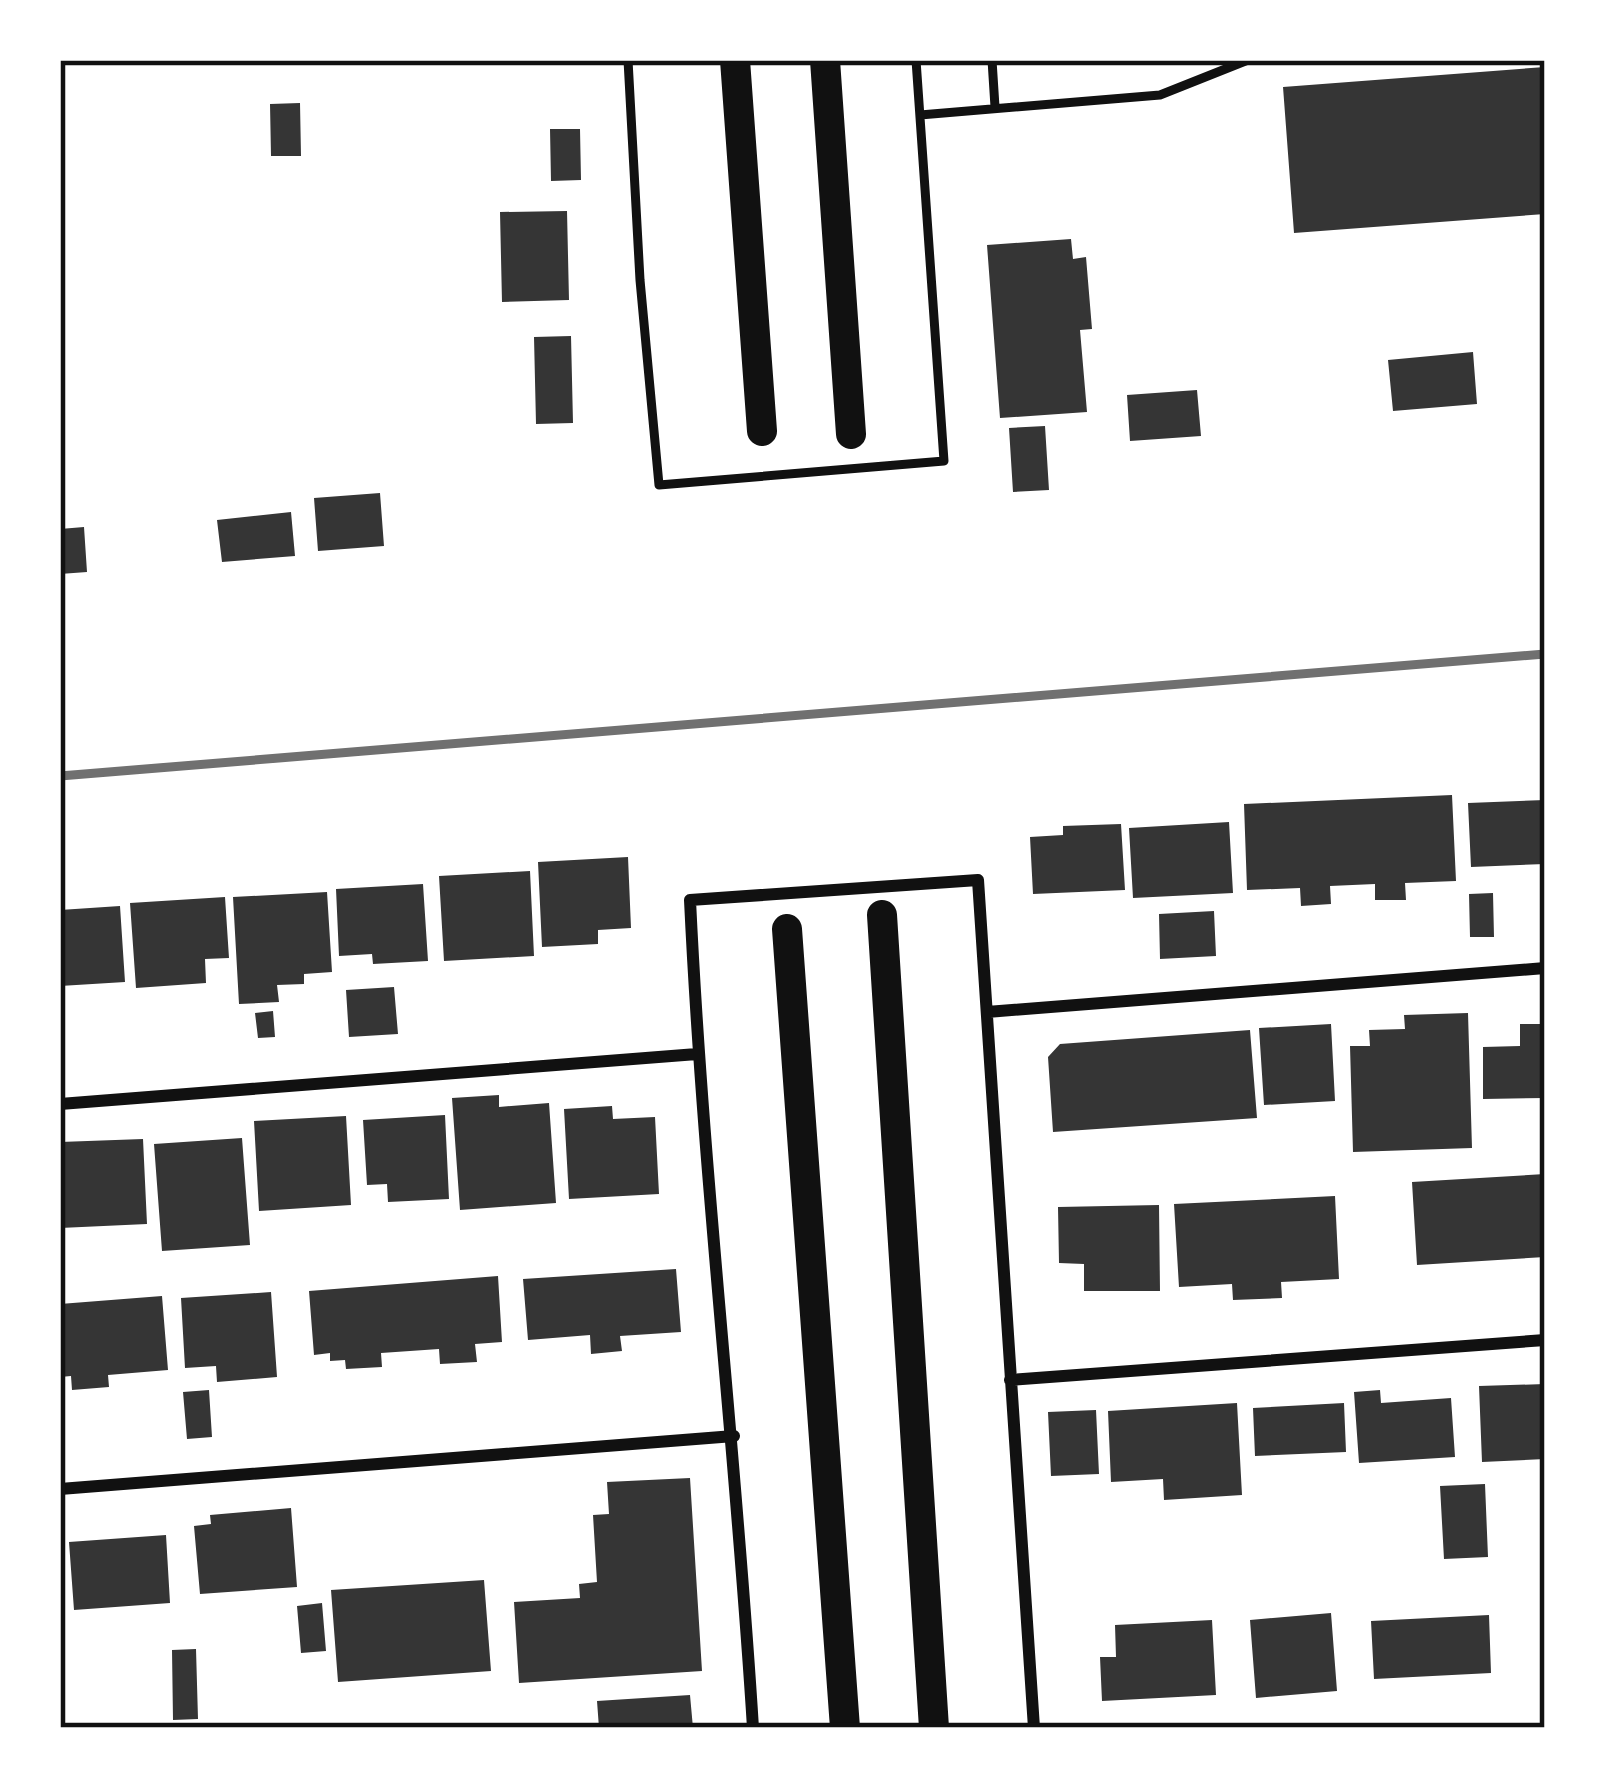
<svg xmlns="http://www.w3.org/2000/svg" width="1605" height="1788" font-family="'Public Sans',sans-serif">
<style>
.building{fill:#353535}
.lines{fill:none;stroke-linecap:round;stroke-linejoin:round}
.service{stroke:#111;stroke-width:9}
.minor{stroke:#111;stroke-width:12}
.primary{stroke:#111;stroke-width:30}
.rail{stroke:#707070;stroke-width:9}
.neatline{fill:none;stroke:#111;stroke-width:4.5}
</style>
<rect width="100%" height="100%" fill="#fff"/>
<!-- building -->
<path class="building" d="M1545 67V214L1294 233 1283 87Z
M300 103 301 156H271L270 104Z
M550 129H580L581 180 551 181Z
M567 211 569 300 502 302 500 212Z
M1071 239 1073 259 1086 257 1092 329 1080 330 1087 412 1000 418 987 245Z
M571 336 573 423 536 424 534 337Z
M1473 352 1477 404 1393 411 1388 360Z
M1197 390 1201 436 1130 441 1127 395Z
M1045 426 1049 490 1013 492 1009 428Z
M380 493 384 546 318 551 314 498Z
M291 512 295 556 222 562 217 520Z
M84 527 87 572 60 574V529Z
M1452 795 1456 881 1405 883 1406 900H1375V884L1330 886 1331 904 1301 906 1300 888 1247 890 1244 804Z
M1545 800V864L1471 867 1468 803Z
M1229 822 1233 893 1133 898 1129 828Z
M1121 824 1125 890 1033 894 1030 837 1063 835V826Z
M628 857 631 928 598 930V944L542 947 538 862Z
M530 871 534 956 444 961 439 876Z
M423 884 428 961 373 964 372 954 339 956 336 889Z
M327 892 332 972 304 974V984L277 985 279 1002 239 1004 233 897Z
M1493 893 1494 937H1470L1469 894Z
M225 897 229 958 205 959 206 983 136 988 130 903Z
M120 906 125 982 60 986V910Z
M1214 911 1216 956 1160 959 1159 914Z
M394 987 398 1034 349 1037 346 990Z
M273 1011 275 1037 258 1038 255 1013Z
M1468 1013 1472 1148 1353 1152 1350 1046H1370L1369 1030 1405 1029 1404 1015Z
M1331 1024 1335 1101 1264 1105 1259 1028Z
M1520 1024H1545V1098L1483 1099V1047L1520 1046Z
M1250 1030 1257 1118 1053 1132 1048 1057 1060 1044Z
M499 1095V1107L549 1103 556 1203 460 1210 452 1098Z
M612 1106 613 1119 655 1117 659 1194 569 1199 564 1109Z
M445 1115 449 1199 388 1202 387 1184 367 1185 363 1120Z
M346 1116 351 1205 259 1211 254 1121Z
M242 1138 250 1245 162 1251 154 1144Z
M143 1139 147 1224 60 1228V1142Z
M1545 1174V1257L1417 1265 1412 1182Z
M1335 1196 1339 1279 1281 1282 1282 1298 1233 1300 1232 1284 1179 1287 1174 1204Z
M1159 1205 1160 1291H1084V1264L1059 1263 1058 1207Z
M676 1269 681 1332 620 1336 622 1351 591 1354 590 1335 528 1340 523 1279Z
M498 1276 502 1342 475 1344 477 1362 440 1364 439 1349 381 1353 382 1367 346 1369 345 1360 330 1361V1353L314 1355 309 1291Z
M271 1292 277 1377 217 1382 216 1366 185 1368 181 1298Z
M162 1296 168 1370 108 1375 109 1387 72 1390 71 1376 60 1377V1304Z
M1545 1384V1459L1482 1462 1479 1386Z
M209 1390 212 1437 187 1439 183 1392Z
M1380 1390 1381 1403 1451 1398 1455 1457 1359 1463 1354 1392Z
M1237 1403 1242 1495 1164 1500 1163 1479 1111 1482 1108 1411Z
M1344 1403 1346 1452 1255 1456 1253 1408Z
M1096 1410 1099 1474 1051 1476 1048 1412Z
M690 1478 702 1671 519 1683 514 1602 580 1598 579 1584 597 1582 593 1515 609 1514 607 1482Z
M1485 1484 1488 1557 1444 1559 1440 1486Z
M291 1508 297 1587 200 1594 194 1526 211 1524 210 1515Z
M166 1535 170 1603 74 1610 69 1542Z
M484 1580 491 1671 338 1682 331 1590Z
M322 1603 326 1651 301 1653 297 1606Z
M1331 1613 1337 1691 1256 1698 1250 1620Z
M1489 1615 1491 1673 1374 1679 1371 1621Z
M1212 1620 1216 1695 1102 1701 1100 1657H1116L1115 1625Z
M196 1649 198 1719 173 1720 172 1650Z
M690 1695 693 1728H599L597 1701Z"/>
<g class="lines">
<!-- service -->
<path class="service" d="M628 60 640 280 659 485 944 461 916 60
M992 60 995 107
M920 115 1160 95 1248 60"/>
<!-- minor -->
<path class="minor" d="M987 1012 1545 968
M60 1104 697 1054
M1010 1380 1545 1340
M60 1489 734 1436
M753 1728C736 1452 703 1176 690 900L978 880 1034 1728"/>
<!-- primary -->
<path class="primary" d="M735 60 762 431
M825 60 851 434
M882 915 934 1728
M787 929 845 1728"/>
<!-- rail -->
<path class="rail" d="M60 776 1545 654"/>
</g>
<!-- border -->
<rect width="1605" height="1788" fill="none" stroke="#ffffff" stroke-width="126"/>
<rect x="63" y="63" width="1479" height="1662" class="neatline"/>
</svg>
